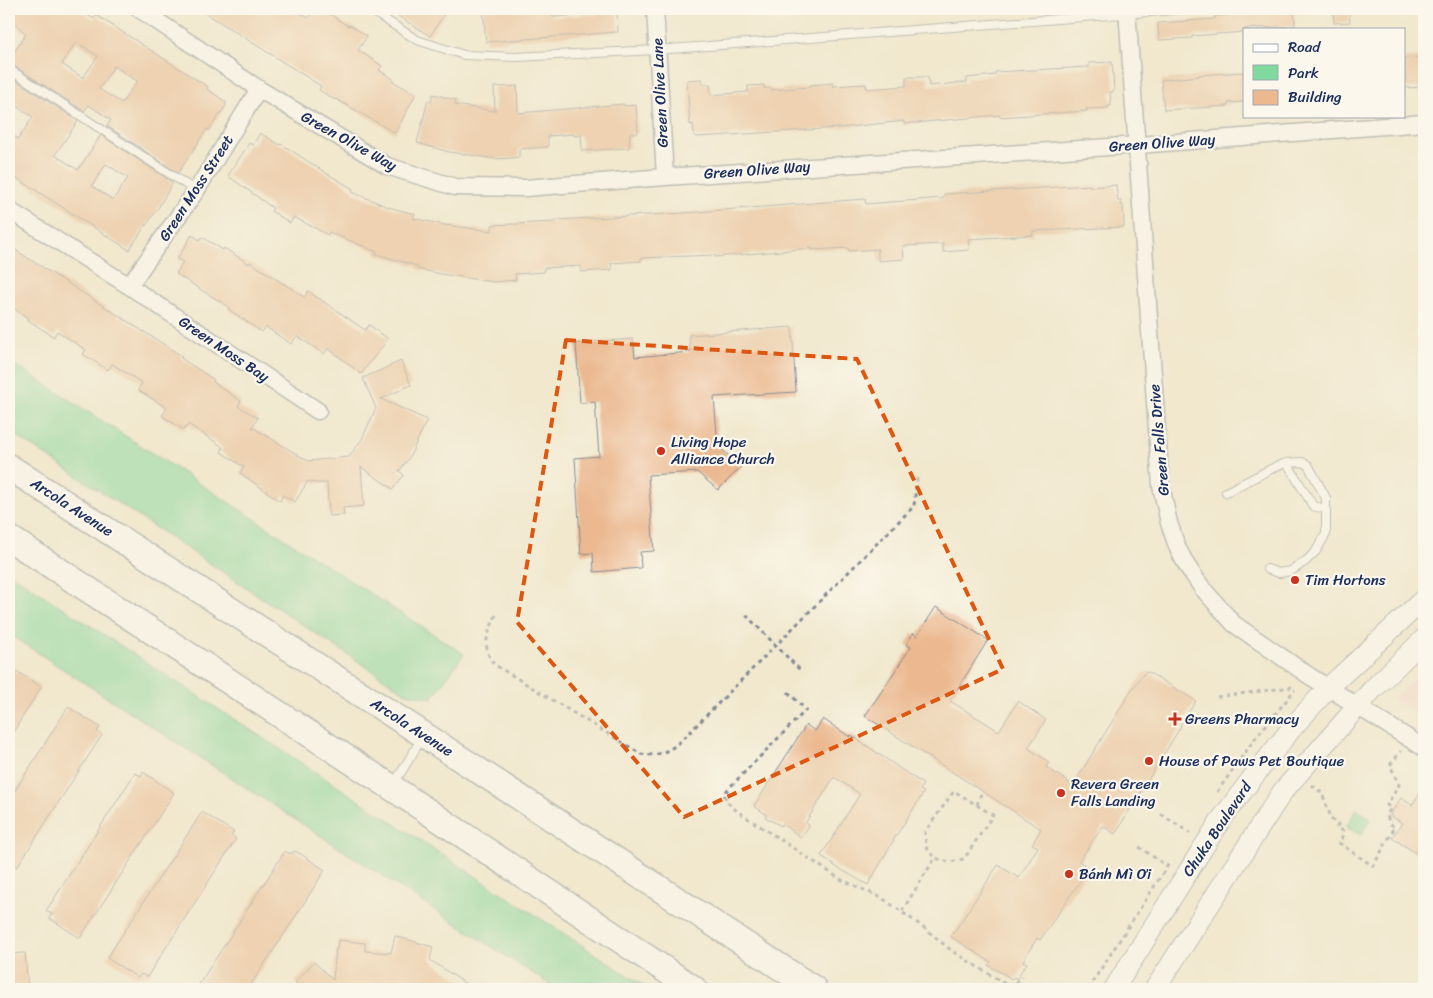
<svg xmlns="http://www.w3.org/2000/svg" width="1433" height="998" font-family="Sriracha,sans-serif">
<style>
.built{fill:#f7d0cc}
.green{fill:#80d99f;stroke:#4e847e}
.building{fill:#ebb88f;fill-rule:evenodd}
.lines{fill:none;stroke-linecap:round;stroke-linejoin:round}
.service-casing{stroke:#868c96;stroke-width:10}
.minor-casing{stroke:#868c96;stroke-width:19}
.tertiary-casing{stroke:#868c96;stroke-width:22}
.primary-casing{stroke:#868c96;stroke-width:28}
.path{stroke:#868c96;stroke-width:3;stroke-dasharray:4 4;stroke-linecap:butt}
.service{stroke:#fff;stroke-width:8}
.minor{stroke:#fff;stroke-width:16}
.tertiary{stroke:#fff;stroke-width:20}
.primary{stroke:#fff;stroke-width:25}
.marked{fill:none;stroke:#de5710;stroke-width:4;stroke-dasharray:10 6;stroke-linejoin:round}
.poi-dot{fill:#c8321e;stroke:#fbf7ec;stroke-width:2}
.labels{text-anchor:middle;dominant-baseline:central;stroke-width:4.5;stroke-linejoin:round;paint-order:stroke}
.street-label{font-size:15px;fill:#1b2f5e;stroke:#fbf7ec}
.poi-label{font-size:15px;fill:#1b2f5e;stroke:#fbf7ec;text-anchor:start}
</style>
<rect width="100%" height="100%" fill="#fbf7ec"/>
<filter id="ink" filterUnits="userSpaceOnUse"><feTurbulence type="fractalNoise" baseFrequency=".02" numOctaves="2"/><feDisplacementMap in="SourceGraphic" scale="10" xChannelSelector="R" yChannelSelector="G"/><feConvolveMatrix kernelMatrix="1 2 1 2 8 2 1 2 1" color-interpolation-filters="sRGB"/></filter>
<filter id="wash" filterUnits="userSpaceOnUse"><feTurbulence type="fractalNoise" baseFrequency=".0096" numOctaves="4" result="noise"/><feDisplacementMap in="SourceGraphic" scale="20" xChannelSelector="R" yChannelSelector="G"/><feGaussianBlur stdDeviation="1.12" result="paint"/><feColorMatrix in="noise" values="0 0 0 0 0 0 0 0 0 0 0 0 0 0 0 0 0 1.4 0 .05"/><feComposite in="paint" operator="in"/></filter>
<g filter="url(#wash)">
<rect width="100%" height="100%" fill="#f1e8ce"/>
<!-- built -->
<path class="built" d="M1424 669V719L1393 699Z"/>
<!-- green -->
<path class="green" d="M9 361 464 654 432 698 406 693 9 431Z
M9 573 649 989H557L9 634Z
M1356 809 1371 818 1361 835 1346 827Z"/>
<g id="blocks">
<!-- building -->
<path class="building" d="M9 9H78L94 19 96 15 208 87 207 89 226 102 225 107 209 130 207 129 178 173 107 126 111 120 89 105 84 111 9 63V60L26 34 9 18ZM76 42 98 56 83 78 62 64ZM114 66 137 81 122 103 99 89Z
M199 9H295L308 18 314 9H322L348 26 350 25 367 36 358 50 382 66 379 70 393 79 392 81 416 94 395 133 336 99 335 100 319 90 321 86Z
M387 9H448L430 36Z
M483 9H552L553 17 617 13 618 32 486 42Z
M1294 9 1295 26 1244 29V32L1192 36V38L1159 40 1158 23 1215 19V16Z
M1333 9H1349L1350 22 1334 23Z
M1424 57V87L1404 88V58Z
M1112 62 1114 89 1113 92H1110L1111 106H1108V108L1086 109 1087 111 1000 117V115L904 124V121L839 128 698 137 694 136 693 124 690 125 687 80 702 79V84H710L711 95 748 92V86L764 85V88H771V90L810 87V85L833 83V86L866 84 867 89 906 86V77H928L929 86 967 82V78L995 75V72L1089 67V63Z
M1244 72V102L1228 103V106L1164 110 1161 80 1199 76V75Z
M9 76 78 121 55 155 78 170 101 135 172 182V184L158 208 129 250 9 173V133L18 139 33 117 9 101ZM106 164 128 178 113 200 92 186Z
M517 86 518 113 624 104V106L636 105 638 133H630L629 148 582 151 581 135 574 136V134L548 136V147L519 149V157L512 158 497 159 449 152 417 143 428 100 431 102 433 94 456 100 455 105 495 111 494 87Z
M260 133 280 145 281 144 331 176 353 189 352 192 388 207 415 214 413 218 445 225 492 231V225L556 222V220L684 213 865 199 866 204 944 198V194L1090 185V187L1116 185 1118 201H1121V205L1123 204 1124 227 1033 231V235L968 239 969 250 943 252V244L903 246 904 259 878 261V249L849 251 848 248 812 250V248L715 257V255L641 258V261L611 263 612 270 581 272V266L544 268V272L515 274 516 280 494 282 441 274 417 269V266L376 254 377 252 329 232 328 235 294 217 290 223 271 211 273 208 228 176 249 143 253 145Z
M192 235 200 240 202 237 223 250 224 248 249 264 250 262 304 297 308 291 365 330 369 325 388 339 361 374 328 348 324 354 297 336 291 344 266 327 262 332 228 309 229 307 176 274 183 262 177 259Z
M9 246 182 356 181 358 214 380 213 382 241 401 238 406 258 418 252 427 308 461 349 457 362 439 376 408 363 378 401 361 411 385 381 399 427 420 409 458 399 471 404 475 393 489 361 467 364 506 343 508 344 515 329 516 327 483H314L308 481 295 502 283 495 280 501 240 473 244 467 221 452 223 448 217 443 188 424 184 430 162 416 167 408 138 390 142 383 112 364 108 370 83 354 86 350 57 331 54 337 28 320 29 319 9 305Z
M792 327 796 392 714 397 718 446 741 467 718 490 697 472 648 475 654 551 640 552 641 568 594 572 593 553 581 554 575 458 599 456 595 402 580 403 576 343 633 339 635 357 690 352 689 335Z
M936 607 988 640 950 701 999 731 1018 701 1046 720 1028 748 1049 762 1046 767 1073 785 1133 688 1145 672 1147 673 1148 672 1196 701 1180 725 1181 726 1115 834 1103 826 1079 861 1089 868 1040 940 1037 938 1023 961 1027 963 1016 979 1014 977 1012 979 988 965 991 962 951 937 998 865 1019 878 1038 847 1032 844 1041 829 865 716 911 647 906 645 913 633 917 636Z
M9 666 41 687 9 739Z
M68 707 100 727 97 732 102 735 17 867 9 861V800Z
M823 719 850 737 851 735 923 784 920 790 924 792 896 836 868 885 833 865 834 864 821 856 860 794 834 777 806 822 809 826 801 837 782 824 781 826 765 817 767 815 754 806 806 725 815 731Z
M143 772 174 793 80 938 49 918 52 914 46 911 135 773 141 776Z
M1424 787V858L1392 838 1402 823 1390 815 1401 798 1412 805Z
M202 812 234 832 231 835 236 839 147 977 141 974 138 978 107 958Z
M285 851 289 854 290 852 292 854 294 851 299 853 325 870 290 925 248 989H196Z
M395 936 433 947 430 960 474 989H303L295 982 314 962 333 980 336 949H337L338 940 365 943V951L391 953Z
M25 953 28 989H9V954Z"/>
</g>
</g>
<g filter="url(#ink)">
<use href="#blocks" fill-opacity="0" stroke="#868c96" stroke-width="1"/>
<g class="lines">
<!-- service casing -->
<g class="service-casing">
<path id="service" d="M369 9 417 40 464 55 516 57 657 50 1187 9
M9 69 196 191
M1287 463 1313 506 1326 509
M1226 492 1277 466 1287 463 1302 462 1308 465 1326 498V534L1316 551 1306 561 1291 571 1279 573 1267 569
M394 784 422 738"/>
</g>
<!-- minor casing -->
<g class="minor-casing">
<path id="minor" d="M139 9 259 89 387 166 455 187 525 188 665 177 1138 145 1424 123
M655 9 665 177
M1127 9 1161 486 1169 523 1178 549 1187 566 1203 589 1234 624 1308 675 1424 748
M9 210 129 286 318 411
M129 286 196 191 259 89"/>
</g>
<!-- tertiary casing -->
<g class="tertiary-casing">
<path id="tertiary" d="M1114 989 1220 821 1250 781 1292 728 1328 688 1424 599
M1155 989 1283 791 1373 689 1424 639"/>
</g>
<!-- primary casing -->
<g class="primary-casing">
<path id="primary" d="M9 467 424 735 814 989
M9 538 391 787 694 989"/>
</g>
<!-- path -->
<path class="path" d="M496 615C488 634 480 647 495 665L641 754C659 757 669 751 682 740L914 506 917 478
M746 615 800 670
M788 692 806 710 728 789 724 795 728 803 737 811 840 879 882 898 923 927 952 951 1007 985H1013L1022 976
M1217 697 1292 687
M1312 785 1322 793 1332 820 1338 824 1337 827 1343 831V836L1339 843 1373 866 1395 827 1389 823 1387 814 1391 809 1387 805 1399 785 1390 765 1401 751
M1217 792 1257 736 1290 696 1292 691 1295 690
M977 805 982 791
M1161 814 1190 833
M1139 847 1167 866
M902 911 935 858 949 862 964 859 993 815 954 791 925 832 926 847 935 858
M1088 989 1170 862"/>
<!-- service -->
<use href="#service" class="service"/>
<!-- minor -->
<use href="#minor" class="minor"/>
<!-- tertiary -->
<use href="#tertiary" class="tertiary"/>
<!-- primary -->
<use href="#primary" class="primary"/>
</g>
</g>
<!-- marked area -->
<path d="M0 0H1433V998H0ZM566 340 857 359 1003 669 684 817 517 622Z" fill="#f1e8ce" fill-opacity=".55" fill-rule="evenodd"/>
<path class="marked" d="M566 340 857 359 1003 669 684 817 517 622Z"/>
<!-- markers -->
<g class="poi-dot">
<circle cx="661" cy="451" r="5"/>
<circle cx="1295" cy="580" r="5"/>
<path d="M1172.5 711.5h5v5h5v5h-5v5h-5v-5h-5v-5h5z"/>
<circle cx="1149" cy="761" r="5"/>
<circle cx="1061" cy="793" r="5"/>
<circle cx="1069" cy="874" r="5"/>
</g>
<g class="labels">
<!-- street labels -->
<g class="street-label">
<text transform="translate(660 93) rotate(-93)">Green Olive Lane</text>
<text transform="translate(349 141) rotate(29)">Green Olive Way</text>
<text transform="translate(1162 143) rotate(-4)">Green Olive Way</text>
<text transform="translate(757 170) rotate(-4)">Green Olive Way</text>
<text transform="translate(196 188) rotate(-57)">Green Moss Street</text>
<text transform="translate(224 349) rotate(34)">Green Moss Bay</text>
<text transform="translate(1159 440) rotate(-95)">Green Falls Drive</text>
<text transform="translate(72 507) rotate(33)">Arcola Avenue</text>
<text transform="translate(412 727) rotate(33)">Arcola Avenue</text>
<text transform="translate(1217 829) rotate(-56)">Chuka Boulevard</text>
</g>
<!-- poi labels -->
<g class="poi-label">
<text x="671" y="442">Living Hope<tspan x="671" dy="17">Alliance Church</tspan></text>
<text x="1305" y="580">Tim Hortons</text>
<text x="1185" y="719">Greens Pharmacy</text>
<text x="1159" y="761">House of Paws Pet Boutique</text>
<text x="1071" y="784">Revera Green<tspan x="1071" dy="17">Falls Landing</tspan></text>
<text x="1079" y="874">Bánh Mì Ơi</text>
</g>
</g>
<!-- margin -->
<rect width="1433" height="998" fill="none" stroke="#fbf7ec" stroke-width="30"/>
<!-- legend -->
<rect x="1243" y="28" width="162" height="90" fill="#fbf7ec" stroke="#a1a7b3"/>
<rect x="1253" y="44" width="25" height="8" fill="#ffffff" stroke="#a1a7b3"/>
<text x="1288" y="52" font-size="15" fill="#1b2f5e">Road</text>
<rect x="1253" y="65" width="25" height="15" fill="#80d99f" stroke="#a1a7b3"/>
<text x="1288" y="78" font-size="15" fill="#1b2f5e">Park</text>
<rect x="1253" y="90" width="25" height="15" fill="#ebb88f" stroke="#a1a7b3"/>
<text x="1288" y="102" font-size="15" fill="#1b2f5e">Building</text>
</svg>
